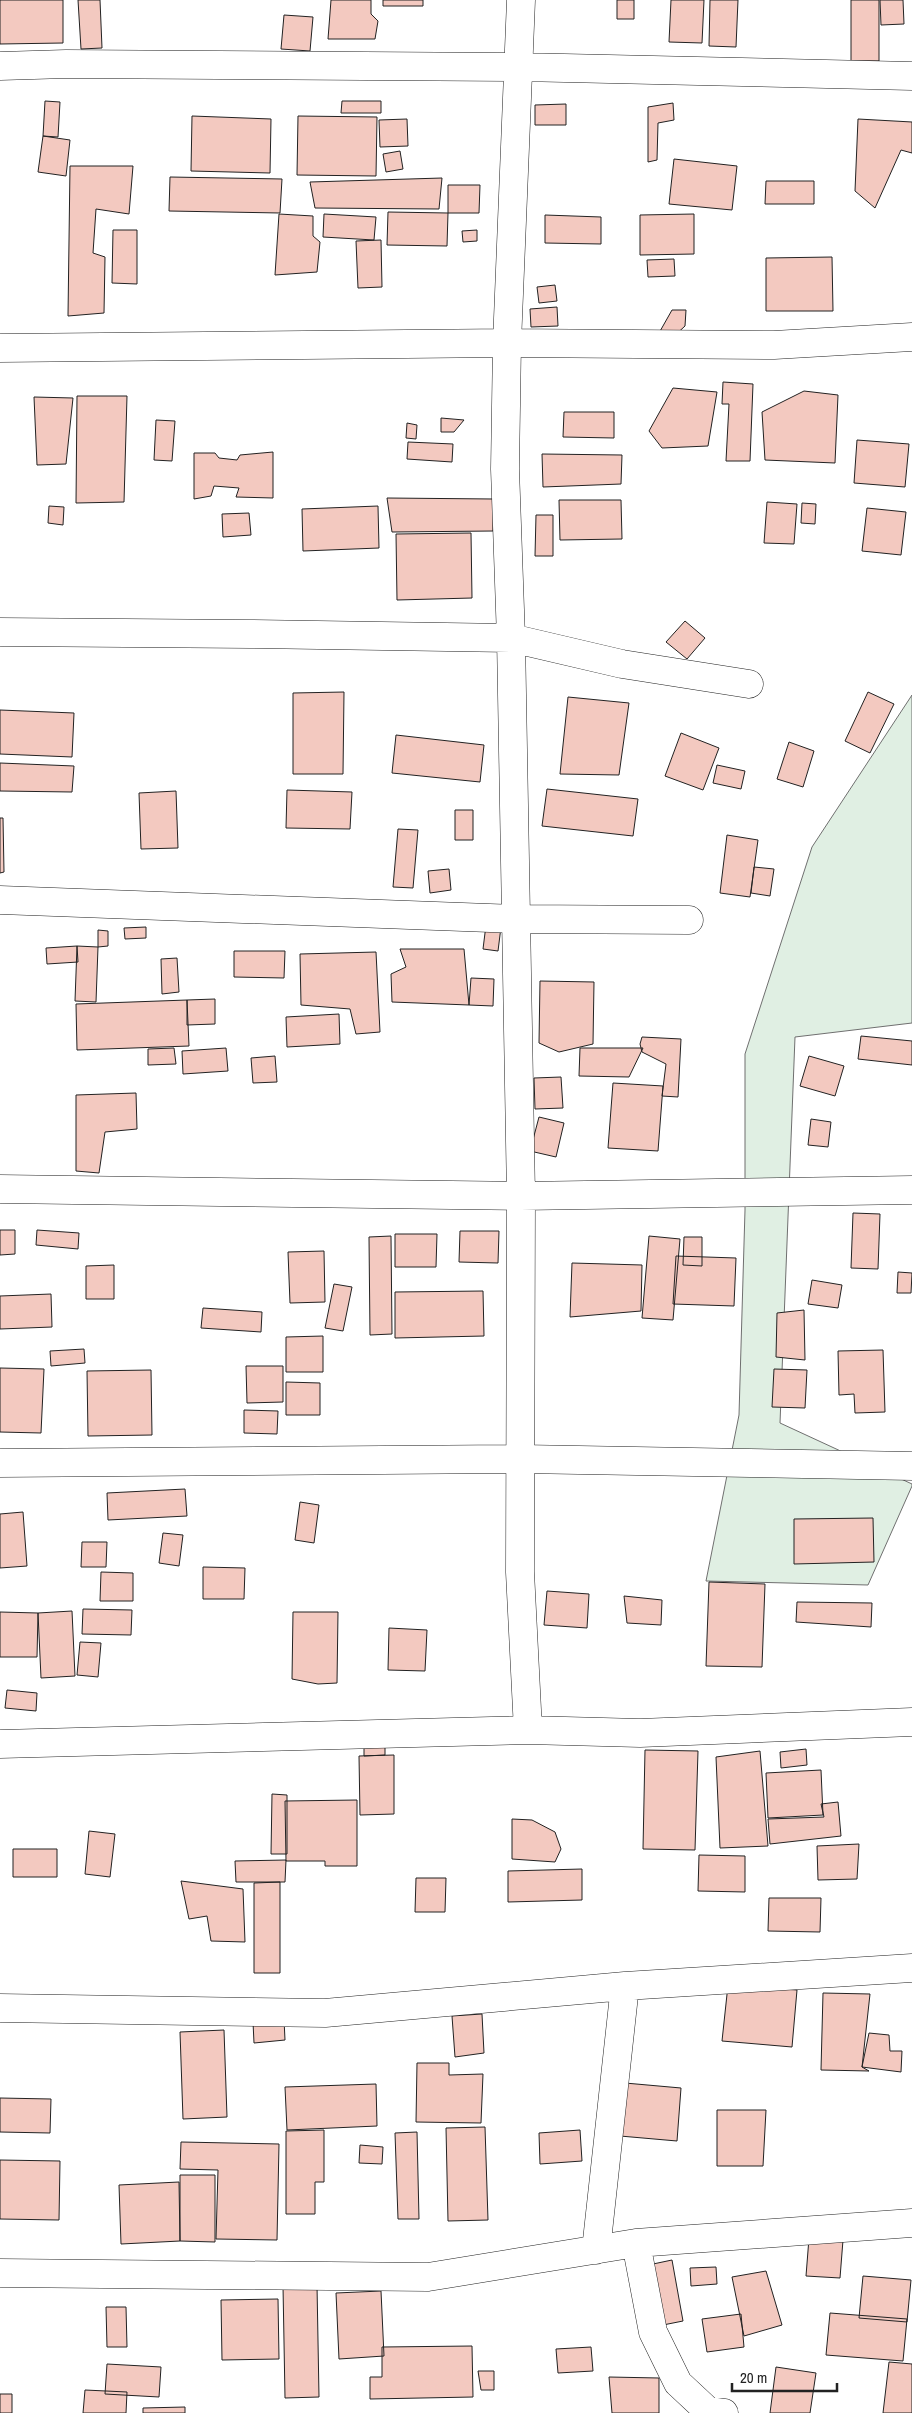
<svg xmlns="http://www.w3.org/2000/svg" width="912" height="2413" font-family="'Archivo Narrow',sans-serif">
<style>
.green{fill:#e0efe3;stroke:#6f6f6f}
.building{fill:#f3c9c0;stroke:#222}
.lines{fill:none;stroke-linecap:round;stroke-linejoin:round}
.minor-casing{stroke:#222;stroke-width:29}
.minor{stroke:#fff;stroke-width:28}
</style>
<rect width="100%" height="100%" fill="#fff"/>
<!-- green -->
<path class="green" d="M912 695V1023L795 1037 780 1423 912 1484V1486L868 1585 706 1581 739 1415 745 1210V1054L812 847Z"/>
<!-- building -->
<path class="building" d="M0 0H63V43L0 44Z
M78 0H100L102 48 81 49Z
M331 0H371V14L378 21 375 39H328Z
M383 0H423V6H383Z
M617 0H634V19H617Z
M671 0H704L702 43 669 42Z
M710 0H738L736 47 709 46Z
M851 0H879V61H851Z
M880 0H903L904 24 881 25Z
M284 15 313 17 310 51 281 49Z
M45 101 60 102 58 137 43 136Z
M342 101H381V113H341Z
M673 103 674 120 658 123 657 160 648 162V107Z
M566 104V125H535V105Z
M192 116 271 119 270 173 191 171Z
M298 116 377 117 376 176 297 175Z
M407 119 408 146 380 147 379 120Z
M858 119 912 122V153L901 150 875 208 855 191Z
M43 136 70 140 66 176 38 172Z
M400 151 403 169 386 172 383 154Z
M674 159 737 166 732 210 669 204Z
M70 166H133L129 214 96 209 93 253 105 257 104 313 68 316Z
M170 177 282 179 280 213 169 211Z
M442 178 439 209 315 208 310 182Z
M766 181H814V204H765Z
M448 185H480L479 213H448Z
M388 212 448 213 447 246 387 245Z
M279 214 313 216V236L320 242 317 272 275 275Z
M324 214 376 217 374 240 323 237Z
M694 214V254L640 255V215Z
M545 215 601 217V244L545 243Z
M113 230H137V284L112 283Z
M477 230V241L463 242 462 231Z
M381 240 382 287 358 288 356 241Z
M832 257 833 311H766V258Z
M674 259 675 276 648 277 647 260Z
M555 285 557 301 539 303 537 287Z
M557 307 558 326 531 327 530 309Z
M672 310H686L685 326 671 339 659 333Z
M723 382 753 384 750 461H726L729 404H722Z
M673 388 717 392 708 446 662 448 649 431Z
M804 391 838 395 835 463 765 460 762 412Z
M77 396H127L124 502 76 503Z
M34 397 73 398 66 464 37 465Z
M564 412H614V438L563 437Z
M441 418 464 420 454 432H441Z
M156 420 175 421 172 461 154 460Z
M407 423 417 425 416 439 406 438Z
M857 440 909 444 905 487 854 483Z
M408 442 453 444 452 462 407 459Z
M273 452V498L236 497 239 488 214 486 211 496 194 499V453H215L219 458 237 460 240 455Z
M542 454 622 455 621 484 543 487Z
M387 498 494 499 493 531 392 532Z
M559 500H621L622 539 560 540Z
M767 502 797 504 794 544 764 543Z
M802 503 816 504 815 524 801 523Z
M49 506 64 507 63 525 48 523Z
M378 506 379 548 303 551 302 509Z
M867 508 906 512 901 555 862 551Z
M249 513 251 535 223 537 222 514Z
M536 515H553V556H535Z
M471 533 472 598 397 600 396 534Z
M685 621 705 638 687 659 666 642Z
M344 692 343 774H293V693Z
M868 692 894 704 870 753 845 741Z
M568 697 629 703 619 775 560 774Z
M0 710 74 713 72 757 0 754Z
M681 733 719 748 703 790 665 776Z
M396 735 484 745 480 782 392 773Z
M789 742 814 751 803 787 777 779Z
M0 763 74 766 72 792 0 791Z
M717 765 745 771 741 789 713 783Z
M547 789 638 799 633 836 542 826Z
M287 790 352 792 350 829 286 828Z
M176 791 178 848 141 849 139 793Z
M455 810H473V840H455Z
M0 818H3L4 872 0 873Z
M398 829 418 830 413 888 393 887Z
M727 835 758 840 750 897 720 893Z
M754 867 774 869 770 896 751 893Z
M449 869 451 890 430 893 428 871Z
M486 925 501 927 498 951 483 949Z
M146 927V938L125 939 124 928Z
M98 930 108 931V946L98 947Z
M77 946 78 962 47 964 46 948Z
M77 946 98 947 96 1002 75 1001Z
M400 949H464L469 1005 392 1002 391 974 406 967Z
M234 951H285L284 978 234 977Z
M376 952 380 1032 356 1034 350 1009 301 1005 300 954Z
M177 958 179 992 162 994 161 959Z
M471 978 494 979 493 1006 469 1005Z
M540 981 594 982 593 1044 559 1052 539 1043Z
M215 999V1024L187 1025V1000Z
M187 1000 189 1046 77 1050 76 1004Z
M339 1014 340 1044 287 1047 286 1017Z
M861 1036 912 1041V1065L858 1059Z
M642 1037 681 1039 678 1097 662 1096 666 1064 642 1052 640 1044Z
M174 1048 176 1064 148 1065V1049Z
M226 1048 228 1071 183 1074 182 1051Z
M580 1048H643L629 1077 579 1076Z
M275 1056 277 1082 253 1083 251 1058Z
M809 1056 844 1066 835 1096 800 1086Z
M561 1077 563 1108 535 1109 534 1078Z
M613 1083 663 1086 658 1151 608 1148Z
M136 1093 137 1129 105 1132 99 1173 76 1171V1095Z
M539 1117 564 1123 556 1157 530 1151Z
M811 1119 831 1122 828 1147 808 1145Z
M853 1213 880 1214 878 1269 851 1268Z
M0 1230H15V1254L0 1255Z
M37 1230 79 1233 78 1249 36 1245Z
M460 1231H499L498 1263 459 1262Z
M395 1234H437L436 1267H395Z
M391 1236 392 1334 370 1335 369 1237Z
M649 1236 680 1239 673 1320 642 1318Z
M684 1237H702V1266L683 1265Z
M324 1251 325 1302 290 1303 288 1252Z
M676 1256 736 1258 734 1306 673 1304Z
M572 1263 642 1265 641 1311 570 1317Z
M114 1265V1299H86V1266Z
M898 1272 912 1273 911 1293H897Z
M812 1280 842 1285 838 1308 808 1304Z
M334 1284 352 1287 343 1331 325 1328Z
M483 1291 484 1336 395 1338V1292Z
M51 1294 52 1327 0 1329V1296Z
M203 1308 262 1312 261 1332 201 1328Z
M804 1310 805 1360 776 1357 777 1313Z
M323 1336V1372H286V1337Z
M84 1349 85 1363 51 1366 50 1351Z
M883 1350 885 1412 855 1413 854 1394 839 1395 838 1351Z
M246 1366H283V1402L247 1403Z
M0 1368 44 1369 41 1433 0 1432Z
M774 1369 807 1370 805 1408 772 1407Z
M151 1370 152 1435 88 1436 87 1371Z
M286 1382 320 1383V1415H286Z
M244 1410 278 1411 277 1434 244 1433Z
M185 1489 187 1516 108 1520 107 1493Z
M300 1502 319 1505 314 1543 295 1540Z
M23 1512 27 1566 0 1568V1514Z
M873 1518 874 1562 794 1564V1519Z
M163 1533 183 1535 179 1566 159 1563Z
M82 1542H107L106 1567H81Z
M203 1567 245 1568 244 1599H203Z
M101 1572 133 1573V1601H100Z
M709 1582 765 1584 762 1667 706 1666Z
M547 1591 589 1594 587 1628 544 1625Z
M624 1596 662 1600 661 1625 627 1623Z
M797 1602 872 1603 871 1627 796 1622Z
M83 1609 132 1610 131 1635 82 1634Z
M72 1611 75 1676 41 1678 38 1613Z
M0 1612 38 1613 37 1657H0Z
M293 1612H338L337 1683 318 1684 292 1679Z
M389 1628 427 1630 425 1671 388 1670Z
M80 1642 101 1643 98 1677 77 1675Z
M7 1690 37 1693 36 1711 5 1708Z
M385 1747V1755L364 1756V1748Z
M806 1749 807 1765 781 1768 780 1752Z
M645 1750 698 1751 695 1850 643 1849Z
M760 1751 768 1846 720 1848 716 1757Z
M394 1755V1814L360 1815 359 1756Z
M821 1770 823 1815 768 1818 766 1773Z
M272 1794 287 1795V1854H271Z
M357 1800V1866H325V1861H286L285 1801Z
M838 1802 841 1836 770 1844 768 1819 824 1817 821 1804Z
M512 1819 532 1820 555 1832 561 1849 555 1862 512 1859Z
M89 1831 115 1834 110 1877 85 1874Z
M859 1844 857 1879 818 1880 817 1846Z
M13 1849H57V1877H13Z
M699 1855 745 1856V1892L698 1891Z
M286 1860 285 1882H236L235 1861Z
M582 1869V1900L508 1902V1871Z
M416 1878H446L445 1912H415Z
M181 1881 243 1889 245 1942 211 1941 207 1916 189 1919Z
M280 1882V1973H254V1883Z
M769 1898H821L820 1932 768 1931Z
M728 1985 797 1990 792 2047 722 2041Z
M823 1993 870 1994 862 2067 869 2071 821 2070Z
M482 2014 484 2053 455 2057 452 2016Z
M284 2019 285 2040 254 2043 253 2022Z
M224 2030 227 2117 183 2119 180 2032Z
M869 2033 889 2035 890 2051H902L901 2072 862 2067Z
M417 2063H449V2075L483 2074 481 2123 416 2122Z
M625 2083 681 2088 677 2141 620 2136Z
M376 2084 377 2126 287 2130 285 2087Z
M0 2098 51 2099 50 2133 0 2132Z
M717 2110H766L763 2166H717Z
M485 2127 488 2220 448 2221 446 2128Z
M324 2130V2182H315V2214H286V2131Z
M580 2130 582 2161 540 2164 539 2133Z
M417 2132 419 2219H398L395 2133Z
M181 2142 279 2144 277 2240 216 2239 218 2170 180 2169Z
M360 2145 383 2147 382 2164 359 2163Z
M0 2160 60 2161 59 2220 0 2219Z
M180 2175H215V2242L180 2241Z
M179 2182 180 2241 121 2244 119 2185Z
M809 2238 843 2240 840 2278 806 2276Z
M672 2260 683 2321 663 2325 653 2264Z
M716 2267 717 2284 691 2286 690 2268Z
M766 2271 782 2325 744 2336 732 2277Z
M863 2276 911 2280 907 2322 859 2318Z
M317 2285 319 2397 285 2398 283 2286Z
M381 2291 384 2356 339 2359 336 2293Z
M278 2299 279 2359 222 2360 221 2300Z
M106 2307H126L127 2347H107Z
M830 2313 907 2319 903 2361 826 2355Z
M741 2314 744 2347 707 2352 702 2319Z
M472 2346 473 2397 370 2399V2377H382V2347Z
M591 2347 593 2371 558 2373 556 2349Z
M889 2362 912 2364V2413H883Z
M107 2364 161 2367 159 2397 105 2394Z
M776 2367 816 2373 810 2413H770Z
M478 2371H494V2390H481Z
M609 2377 659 2378V2413H612Z
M85 2390 127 2392 126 2413H83Z
M0 2394H12V2413H0Z
M185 2407V2413H143V2408Z"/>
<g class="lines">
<!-- minor casing -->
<g class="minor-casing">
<path id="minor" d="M521 0 507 343 505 469 511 638 521 1196 520 1572 528 1730
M0 66 66 64 520 67 912 76
M0 348 507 343 774 345 912 337
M0 632 250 634 511 638 622 664 749 684
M0 900 516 919 689 920
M0 1189 521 1196 912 1190
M0 1463 522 1459 912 1466
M0 1744 528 1730 640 1733 912 1722
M0 2008 325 2013 625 1986 912 1968
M636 2243 653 2332 678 2383 708 2411 724 2413
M596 2250 625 1986
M0 2273 428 2277 636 2243 912 2223"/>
</g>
<!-- minor -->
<use href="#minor" class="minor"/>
</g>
<!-- scale -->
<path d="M732 2383v8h105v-8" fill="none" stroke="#222222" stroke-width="2.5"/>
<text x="740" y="2383" font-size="15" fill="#222222" stroke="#ffffff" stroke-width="4" paint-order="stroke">20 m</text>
</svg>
